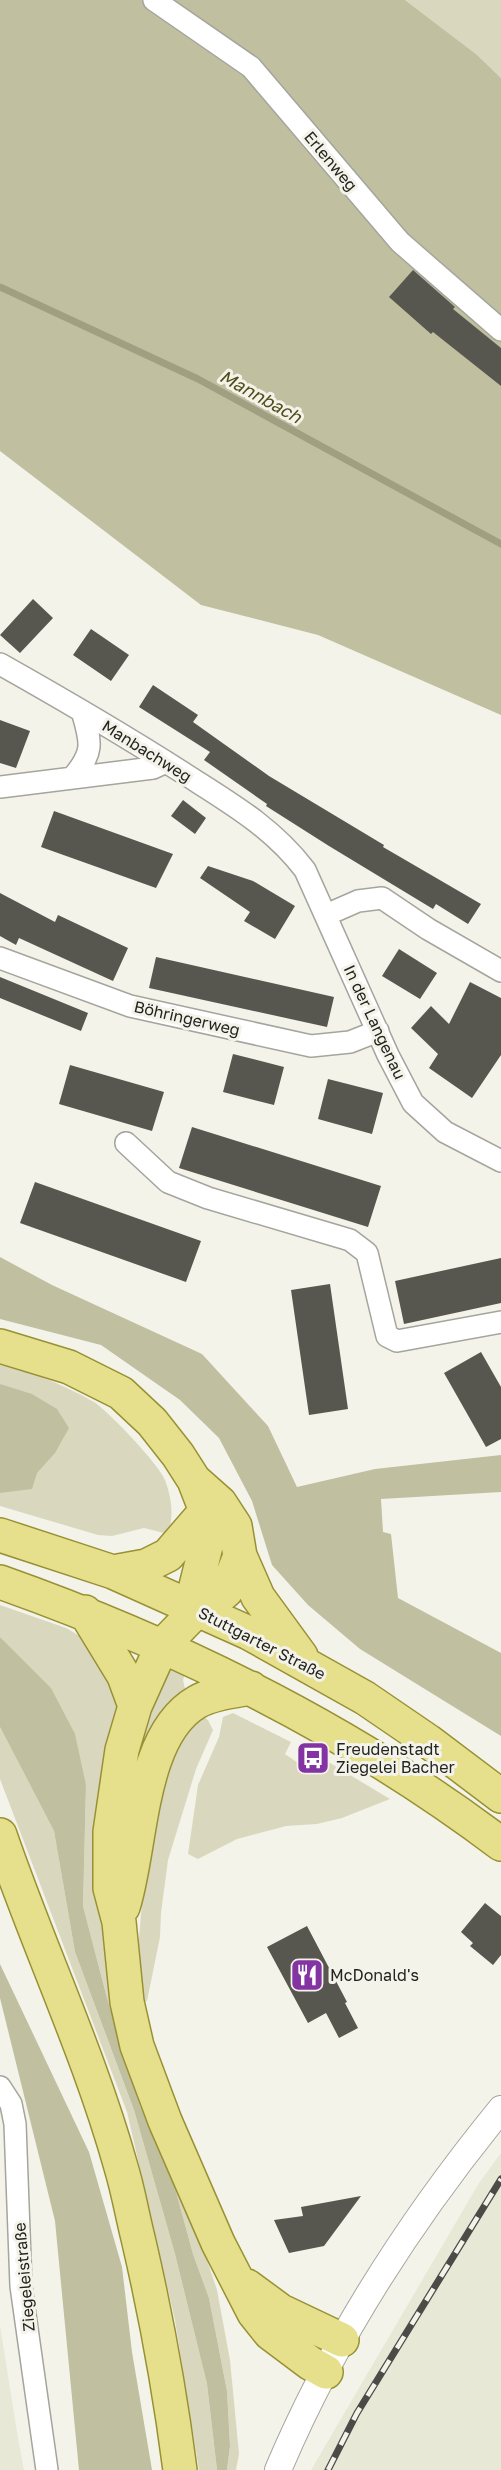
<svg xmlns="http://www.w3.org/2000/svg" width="501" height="2470" font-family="'Golos Text',sans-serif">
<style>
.built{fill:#e8e8d7}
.green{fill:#d9d8bf}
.forest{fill:#c0bfa0}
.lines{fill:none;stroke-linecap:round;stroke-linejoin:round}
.stream{stroke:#a09f81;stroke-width:7}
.building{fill:#57574f}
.minor-casing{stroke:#a5a59d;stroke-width:24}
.tertiary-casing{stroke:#a5a59d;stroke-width:28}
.primary-casing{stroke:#989134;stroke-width:36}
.minor{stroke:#fff;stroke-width:21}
.tertiary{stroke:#fff;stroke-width:26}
.primary{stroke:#e6e08c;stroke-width:33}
.rail-casing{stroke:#4c4b47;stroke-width:7}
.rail{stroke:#f3f3ea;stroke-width:4.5;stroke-dasharray:14;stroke-linecap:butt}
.labels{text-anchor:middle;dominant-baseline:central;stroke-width:6;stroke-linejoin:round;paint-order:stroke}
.street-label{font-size:16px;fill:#242320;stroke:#f3f3ea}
.poi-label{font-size:16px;fill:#242320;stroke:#f3f3ea;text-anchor:start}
.water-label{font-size:18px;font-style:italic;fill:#524e1a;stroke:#f3f3ea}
</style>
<rect width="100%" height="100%" fill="#f3f3ea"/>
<!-- built -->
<path class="built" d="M501 2153V2470H311L479 2183Z
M0 2325 17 2432 24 2470H0Z"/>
<!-- green -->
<path class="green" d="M405 0H501V78L476 54Z
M0 1365C23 1367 74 1390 94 1402 109 1412 159 1464 165 1480 172 1499 174 1516 168 1534L144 1528 112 1536 98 1535 0 1506Z
M0 1605 66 1628 92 1643 123 1685 100 1830 182 2185 217 2290 230 2360 239 2454 236 2470H227L230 2446 227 2391 209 2298 193 2254 172 2177 140 2106 107 1998 83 1906 86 1785 21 1659 0 1637Z
M163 1663 185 1674 183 1680 186 1693 117 1829Z
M233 1713 291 1742 285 1754 304 1767 315 1754 390 1799 342 1818 317 1824 286 1826 237 1839 198 1859 188 1854 198 1785 219 1737 223 1717Z
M200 1714 208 1720 213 1730 196 1769 168 1860 161 1913 160 1937 147 2001 140 2003 136 1974 144 1878 168 1746Z
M0 1727 54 1831 75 1952 134 2110 175 2254 207 2384 217 2470H199L175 2320 127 2112 0 1779Z"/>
<!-- forest -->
<path class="forest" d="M0 0H405L476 54 501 78V715L318 635 201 605 0 451Z
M0 1257 52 1285 202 1354 268 1426 297 1487 375 1469 501 1455V1492L381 1499 383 1532 391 1534 398 1598 501 1653V1736L360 1649 308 1605 272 1565 252 1501 219 1438 180 1400 101 1345 0 1319Z
M0 1384 32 1394 57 1409 69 1428 55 1453 37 1473 32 1489 0 1493Z
M0 1637 51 1688 75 1734 86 1785 83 1906 107 1998 140 2106 172 2177 193 2254 209 2298 227 2391 230 2446 227 2470H217L207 2384 175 2254 134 2110 75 1952 54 1831 0 1727Z
M0 1964 89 2152 122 2267 132 2352 152 2470H79L55 2221 0 1998Z"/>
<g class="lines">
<!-- stream -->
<path class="stream" d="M0 287 198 379 501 544"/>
</g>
<!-- building -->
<path class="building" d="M413 270 455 307 453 309 501 348V386L433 332 431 334 389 297Z
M33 599 53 618 20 653 0 635Z
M91 629 129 655 111 681 73 655Z
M153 685 198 715 193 722 269 776 384 845 383 847 481 904 468 924 436 904 433 909 329 846 266 806 267 804 204 760 210 752 139 707Z
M0 720 30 731 16 768 0 763Z
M183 800 206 818 195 834 171 816Z
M54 811 173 854 156 888 41 847Z
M208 866 253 881 295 906 275 939 244 921 250 912 200 878Z
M0 893 55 922 58 915 128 948 113 981 19 938 16 945 0 936Z
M399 949 437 973 420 999 382 976Z
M156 957 334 997 327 1027 149 988Z
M0 977 88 1013 81 1031 0 998Z
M470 982 501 998V1055L472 1098 429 1068 438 1054 411 1028 431 1006 449 1024Z
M233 1054 284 1067 274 1105 223 1092Z
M70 1065 164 1092 152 1131 59 1104Z
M328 1079 383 1093 372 1134 318 1119Z
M192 1127 381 1186 368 1227 179 1168Z
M35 1182 201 1241 186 1282 20 1223Z
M501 1258V1303L404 1324 395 1281Z
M330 1284 348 1409 309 1415 291 1290Z
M481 1352 501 1387V1439L486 1447 444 1373Z
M485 1903 501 1916V1955L493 1965 470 1946 473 1943 461 1932Z
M307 1926 347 2002 345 2003 358 2028 339 2038 326 2013 308 2023 267 1947Z
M361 2196 324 2246 289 2253 274 2220 303 2216 301 2207Z"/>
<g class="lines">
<!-- minor casing -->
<g class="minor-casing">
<path id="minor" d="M154 0 251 67 400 242 501 330
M0 664C64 700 127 737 188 776 232 804 273 828 305 870L388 1055 413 1103 445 1132 501 1161
M72 778C95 752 91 742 82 711
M0 787 153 768 166 762
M326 915 358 901 382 898 428 929 501 971
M0 958 130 1006 311 1046 350 1042 378 1031
M126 1143 168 1182 208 1198 350 1240 367 1253 387 1336 397 1341 501 1322
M0 2087 11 2104 15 2124 21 2286 47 2470"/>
</g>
<!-- tertiary casing -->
<g class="tertiary-casing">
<path id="tertiary" d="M278 2470C333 2340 412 2218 501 2109"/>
</g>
<!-- primary casing -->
<g class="primary-casing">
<path id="primary" d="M0 1346 69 1367 121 1393 152 1422 178 1455 194 1480 206 1511 208 1538 194 1594 198 1609
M194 1480 220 1503 235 1526 240 1556 226 1591 213 1602 198 1609 162 1646 135 1706 122 1750 110 1832V1888L119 1922 127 2002 137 2046 165 2121 218 2243 254 2313 270 2333 310 2363 326 2372
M0 1535 113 1572 249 1633 365 1698 428 1741 501 1796
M240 1556 258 1597 301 1656
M113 1572 146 1566 168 1555 206 1511
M0 1582C178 1645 350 1730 501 1844
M85 1612 124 1676 135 1706
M0 1835C38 1946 89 2053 121 2167 128 2190 132 2214 138 2238 156 2315 170 2392 180 2470
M123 1907C142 1849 138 1736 197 1702 212 1693 234 1691 251 1688
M247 2286 281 2311 342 2340"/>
</g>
<!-- minor -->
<use href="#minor" class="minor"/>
<!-- tertiary -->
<use href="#tertiary" class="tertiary"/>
<!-- primary -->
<use href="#primary" class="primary"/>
<!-- rail casing -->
<g class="rail-casing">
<path id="rail" d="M328 2470 357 2413 501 2179"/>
</g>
<!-- rail -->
<use href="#rail" class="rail"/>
</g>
<!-- icons -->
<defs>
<g id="bus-square" transform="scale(1.725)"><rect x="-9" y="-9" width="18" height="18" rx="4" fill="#8433a2" stroke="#f3f3ea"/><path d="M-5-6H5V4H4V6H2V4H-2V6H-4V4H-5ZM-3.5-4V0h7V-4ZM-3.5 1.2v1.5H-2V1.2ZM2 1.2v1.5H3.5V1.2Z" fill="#fff"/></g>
<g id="restaurant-square" transform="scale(1.725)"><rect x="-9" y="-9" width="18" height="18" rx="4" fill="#8433a2" stroke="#f3f3ea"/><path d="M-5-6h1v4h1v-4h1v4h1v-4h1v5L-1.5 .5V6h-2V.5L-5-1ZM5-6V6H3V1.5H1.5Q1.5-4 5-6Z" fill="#fff"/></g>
</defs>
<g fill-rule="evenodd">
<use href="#bus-square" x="313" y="1758"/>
<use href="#restaurant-square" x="307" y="1975"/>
</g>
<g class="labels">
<!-- street labels -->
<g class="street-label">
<text transform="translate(331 161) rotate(50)">Erlenweg</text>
<text transform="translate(147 751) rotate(32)">Manbachweg</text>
<text transform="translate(187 1018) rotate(13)">Böhringerweg</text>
<text transform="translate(375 1022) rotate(65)">In der Langenau</text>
<text transform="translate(262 1643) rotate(27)">Stuttgarter Straße</text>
<text transform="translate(24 2277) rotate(-95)">Ziegeleistraße</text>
</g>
<!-- poi labels -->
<g class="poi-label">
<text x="336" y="1749">Freudenstadt<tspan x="336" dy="18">Ziegelei Bacher</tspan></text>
<text x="330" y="1975">McDonald's</text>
</g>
<!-- water labels -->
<g class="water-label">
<text transform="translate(261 396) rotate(29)">Mannbach</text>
</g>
</g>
</svg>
